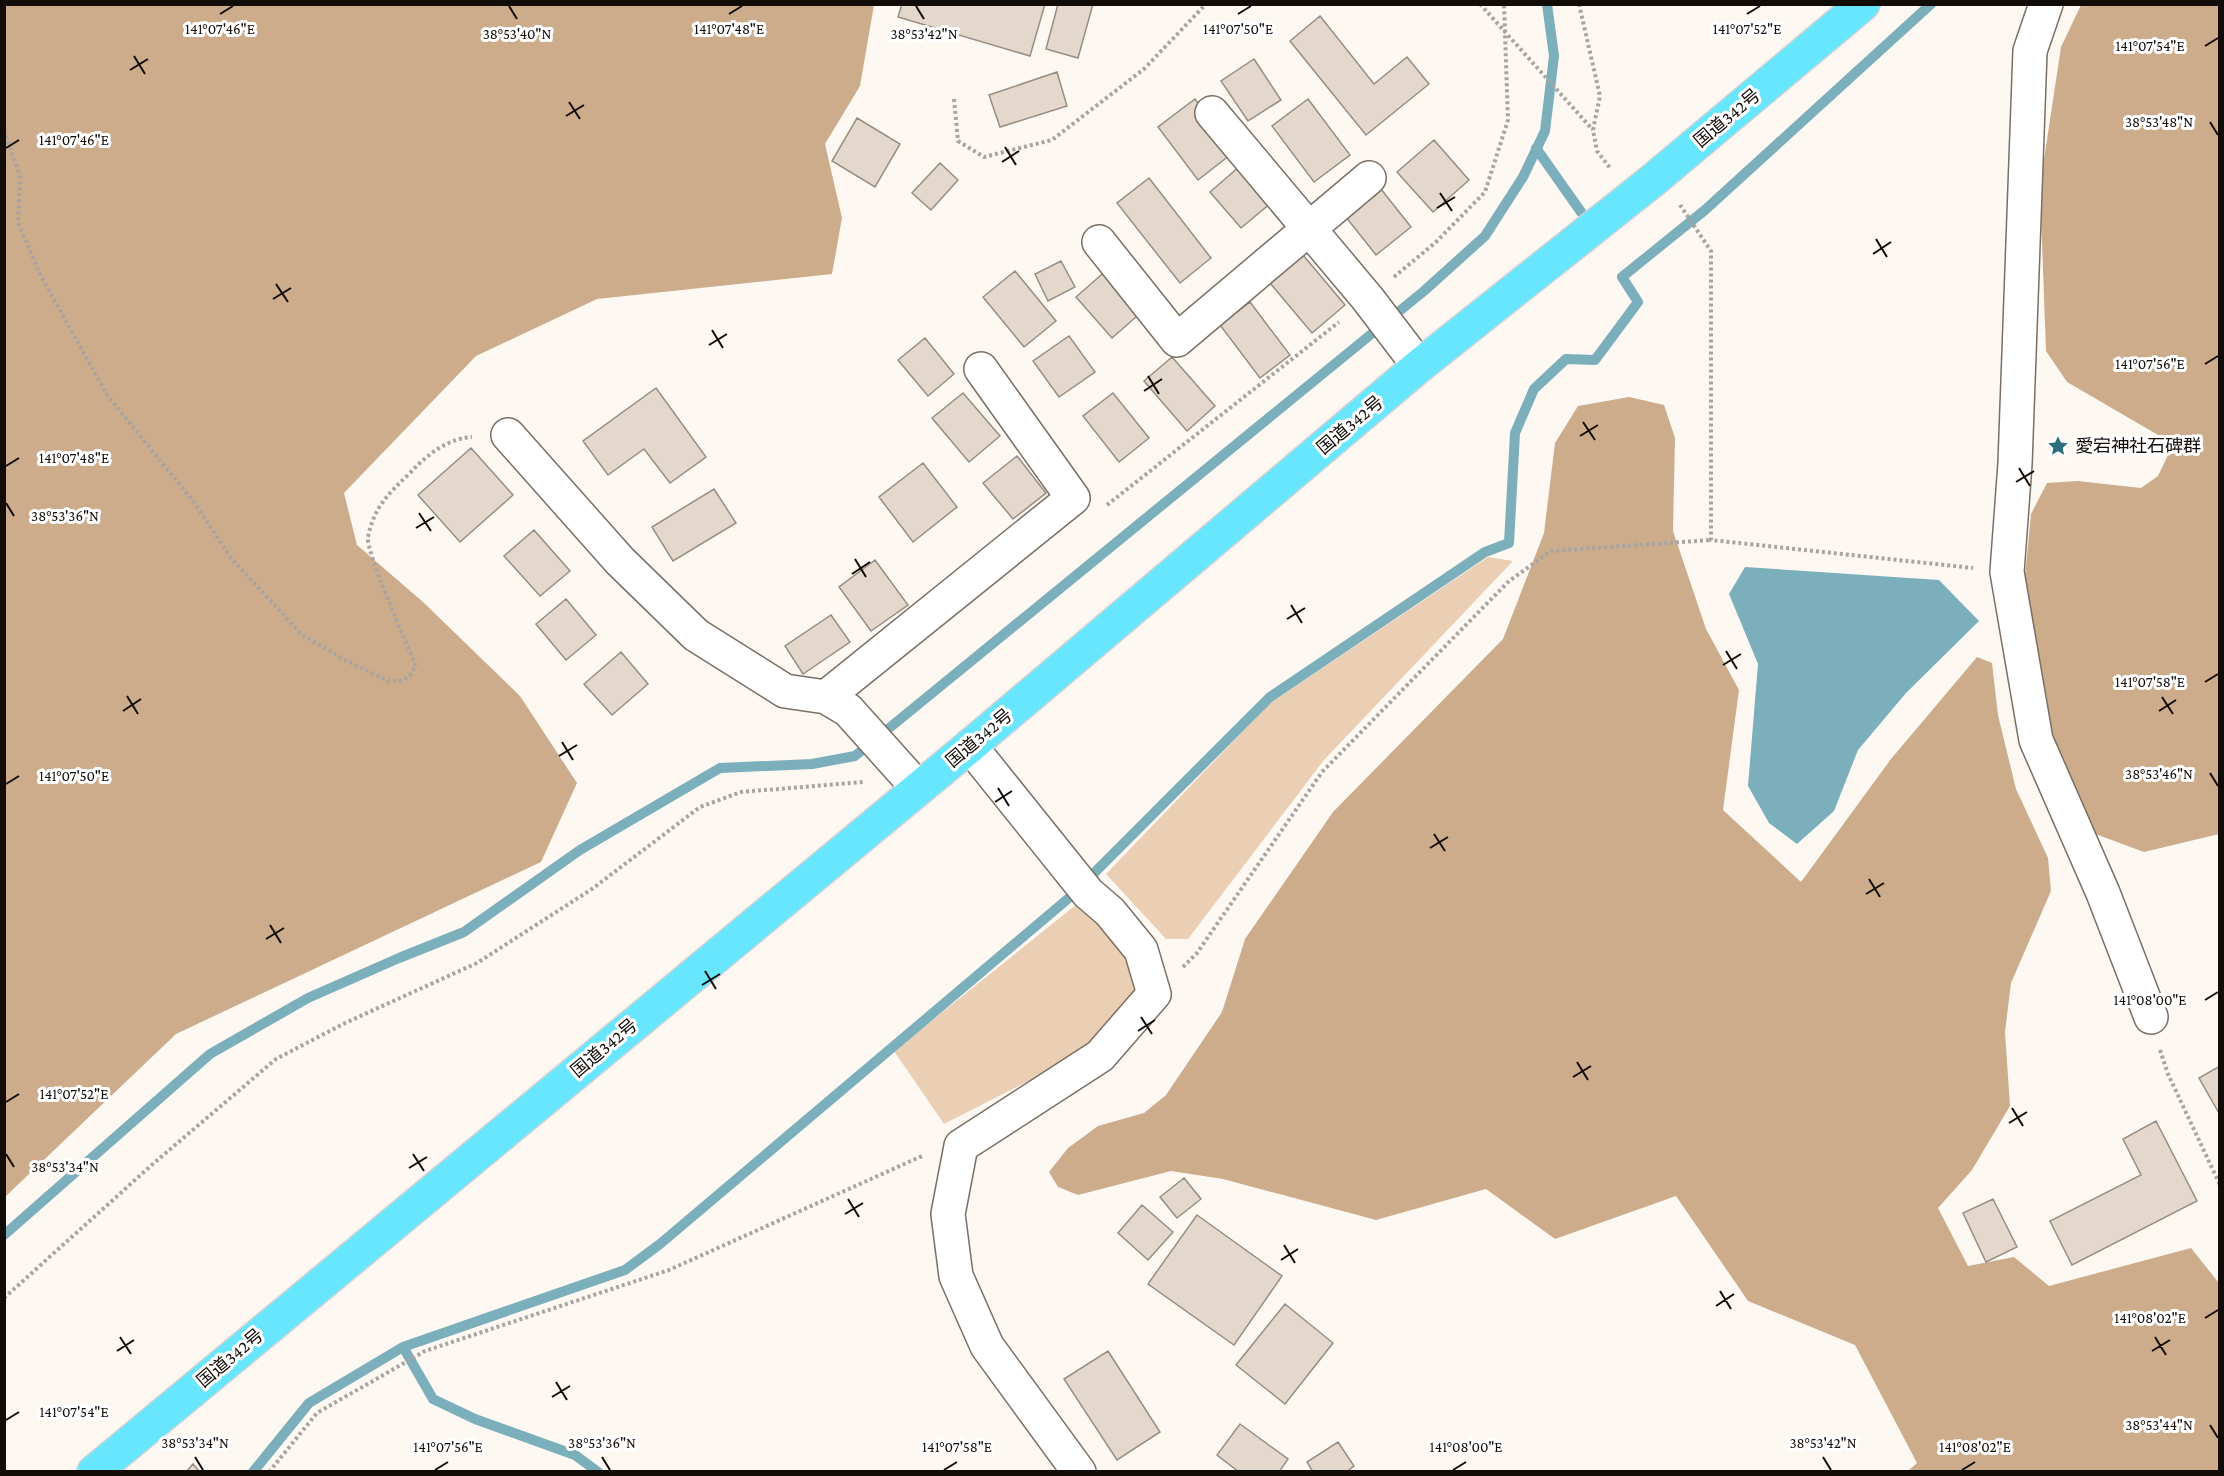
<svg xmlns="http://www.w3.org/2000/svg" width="2224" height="1476" font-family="'Crimson Pro','Noto Sans JP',serif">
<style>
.green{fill:#ebcfb4}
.forest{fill:#ccac8b}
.water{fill:#7aafbb}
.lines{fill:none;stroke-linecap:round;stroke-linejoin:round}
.stream{stroke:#7aafbb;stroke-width:10}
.building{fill:#e4d7cb;stroke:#998d82;stroke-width:1.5}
.minor-casing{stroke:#7a6f64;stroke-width:36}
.trunk-casing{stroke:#d4d3d3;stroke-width:36}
.path{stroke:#aaa4a0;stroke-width:4;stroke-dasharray:3 3;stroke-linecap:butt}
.minor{stroke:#fff;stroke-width:33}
.trunk{stroke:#67e6fe;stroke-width:33}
.ticks{fill:none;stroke:#110c08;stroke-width:2}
.labels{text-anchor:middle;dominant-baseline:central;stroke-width:6;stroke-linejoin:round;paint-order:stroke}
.street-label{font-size:18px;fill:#110c08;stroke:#fff}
.poi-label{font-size:18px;fill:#110c08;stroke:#fff;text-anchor:start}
.ticks-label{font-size:15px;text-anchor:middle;fill:#110c08;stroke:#fff;stroke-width:6;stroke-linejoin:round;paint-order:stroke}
</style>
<rect width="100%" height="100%" fill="#fef8f3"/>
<!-- green -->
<path class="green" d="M1488 557 1513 561 1324 760 1188 939H1166L1106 874 1269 704Z
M1077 904 1115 931 1135 963 1138 991 1095 1047 944 1124 894 1051Z"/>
<!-- forest -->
<path class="forest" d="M5 4 874 5 860 86 825 144 842 218 832 274 597 299 476 356 344 493 357 545 423 602 520 696 577 783 541 862 176 1034 5 1197Z
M2081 5H2219V834L2144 852 2090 832 2060 760 2036 668 2025 576 2031 514 2047 483 2078 481 2141 488 2158 476 2168 455 2158 435 2067 382 2046 351 2040 186 2061 47Z
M1629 397 1664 405 1675 438 1673 531 1706 629 1739 690 1723 810 1801 882 1891 759 1977 657 1992 663 1998 715 2016 789 2048 858 2051 891 2011 983 2005 1032 2010 1106 1972 1170 1938 1208 1968 1266 2014 1257 2049 1286 2191 1248 2219 1283V1471H1908L1917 1463 1855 1345 1748 1301 1676 1196 1555 1239 1486 1189 1376 1220 1223 1179 1171 1171 1078 1195 1058 1187 1049 1172 1068 1148 1098 1126 1144 1113 1166 1095 1222 1012 1245 939 1333 812 1503 639 1544 533 1555 443 1578 406Z"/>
<!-- water -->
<path class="water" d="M1745 567 1939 580 1979 621 1906 693 1858 750 1834 811 1797 844 1769 823 1748 786 1758 664 1729 594Z"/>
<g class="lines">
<!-- stream -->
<path class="stream" d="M1536 148 1581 212
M4 1235 210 1054 308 998 399 958 464 932 580 850 720 768 812 764 855 756 1424 291 1485 236 1523 177 1545 131 1554 56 1547 4
M403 1347 433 1399 475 1419 575 1455 598 1472
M253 1472 309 1403 403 1347 625 1270 660 1244 1070 897 1270 697 1485 552 1509 543 1515 433 1534 389 1566 359 1595 360 1638 302 1622 277 1705 210 1931 4"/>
</g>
<!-- building -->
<path class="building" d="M902 4H1045L1030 56 898 17Z
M1058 4H1093L1078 58 1046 49Z
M1320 16 1374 84 1407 57 1429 84 1366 135 1290 41Z
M1254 59 1281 100 1248 121 1221 81Z
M1057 72 1067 106 1000 127 989 95Z
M1195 99 1235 151 1198 180 1158 127Z
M1308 99 1350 155 1314 182 1272 126Z
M857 118 900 144 875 187 832 161Z
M1434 140 1469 180 1433 212 1397 172Z
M940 163 958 180 931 210 912 193Z
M1240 166 1272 202 1241 228 1210 192Z
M1149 178 1211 258 1180 283 1117 203Z
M1377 184 1411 227 1376 255 1342 212Z
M1303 255 1345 305 1312 333 1270 283Z
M1061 261 1075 287 1048 301 1035 274Z
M1108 269 1144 310 1112 338 1076 297Z
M1015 271 1056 321 1024 347 983 297Z
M1250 302 1290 355 1260 378 1220 325Z
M1069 336 1095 372 1059 397 1033 361Z
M925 338 954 374 928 396 898 360Z
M1172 357 1215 406 1187 431 1144 381Z
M656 388 706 457 670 483 644 449 608 475 583 441Z
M963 393 1000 436 969 462 932 418Z
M1113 393 1149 438 1119 462 1083 416Z
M471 448 513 495 460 542 418 495Z
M1017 456 1046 493 1013 519 983 483Z
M923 463 957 507 913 542 879 497Z
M714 489 736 523 673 561 652 527Z
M534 530 570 571 540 596 504 556Z
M875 560 908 605 871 631 839 587Z
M566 599 596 635 566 660 536 624Z
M831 615 850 642 803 674 785 646Z
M621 652 648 684 612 715 584 684Z
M2220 1066V1115L2199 1078Z
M2156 1121 2197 1201 2072 1265 2050 1221 2141 1175 2123 1139Z
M1184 1178 1201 1199 1177 1218 1160 1197Z
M1993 1199 2017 1247 1986 1262 1963 1213Z
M1142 1205 1173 1232 1148 1260 1118 1233Z
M1197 1215 1282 1276 1234 1345 1148 1284Z
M1285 1304 1333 1343 1285 1404 1236 1365Z
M1108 1351 1160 1432 1117 1460 1064 1379Z
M1240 1424 1288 1459 1279 1472H1239L1217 1455Z
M1338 1442 1354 1466 1346 1472H1313L1307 1462Z
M193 1464 200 1472H186Z"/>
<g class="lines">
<!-- minor casing -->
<g class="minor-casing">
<path id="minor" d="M2046 4 2030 51 2015 464 2007 572 2036 740 2103 893 2151 1017
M1212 113 1368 299 1419 366
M1099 242 1177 340 1369 178
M508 435 620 561 696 635 785 691 826 697 1073 498 981 369
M826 697 848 710 909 778 919 786
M970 746 1088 893 1110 912 1141 950 1154 994 1100 1056 961 1146 948 1214 956 1276 987 1346 1079 1472"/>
</g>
<!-- trunk casing -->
<g class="trunk-casing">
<path id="trunk" d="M94 1472 970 746 1419 366 1652 181 1863 4"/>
</g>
<!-- path -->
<path class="path" d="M1480 4 1593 130
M1579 4 1600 96 1593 130 1597 151 1610 168
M954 99 958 141 984 157 1052 140 1144 69 1206 4
M4 130 20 176 18 223 41 276 107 395 193 501 231 558 301 634 345 660 388 681H402L410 675 416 666C408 647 365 550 368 537 374 507 389 493 410 473 427 455 446 439 472 437
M1680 205 1711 251V540L1973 568
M1394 277 1436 242 1485 192 1508 120 1504 4
M1107 505 1339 322
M1183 967 1197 953 1322 772 1509 581 1551 551 1711 540
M2160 1050 2168 1074 2220 1185
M4 1298 154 1163 276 1059 345 1023 477 963 592 889 700 807 741 792 863 782
M269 1472 317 1413 425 1351 669 1270 922 1156"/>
<!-- minor -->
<use href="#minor" class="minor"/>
<!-- trunk -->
<use href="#trunk" class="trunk"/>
</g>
<!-- ticks -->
<path class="ticks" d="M509 6 517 19M916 6 924 19M220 14 233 6M729 14 742 6M1238 14 1251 6M1747 14 1760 6M2205 46 2218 38M134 56 145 74M130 70 148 59M569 102 580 119M566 116 584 105M2210 122 2218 135M1005 147 1016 165M6 148 19 140M1002 162 1019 151M1440 193 1452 211M1437 208 1455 197M1876 239 1887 257M1873 254 1891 242M276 284 288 302M273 299 291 288M712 330 723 348M709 345 727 334M2205 364 2218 356M1148 376 1159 394M1144 391 1162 379M1583 422 1595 440M1580 436 1598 425M6 466 19 458M2019 468 2030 486M2016 482 2034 471M6 503 14 516M419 513 431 531M416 528 434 517M855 559 866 577M852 574 870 562M1291 605 1302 623M1287 619 1305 608M1726 651 1737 669M1723 665 1741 654M2205 682 2218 674M127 696 138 714M2162 697 2173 714M123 711 141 699M2159 711 2176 700M562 742 573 760M559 756 577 745M2210 773 2218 786M6 784 19 776M998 788 1009 806M995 802 1012 791M1434 834 1445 851M1430 848 1448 837M1869 879 1880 897M1866 894 1884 883M270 925 281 943M266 939 284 928M705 971 716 989M702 985 720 974M2205 1000 2218 992M1141 1017 1152 1034M1138 1031 1155 1020M1577 1062 1588 1080M1573 1077 1591 1066M6 1102 19 1094M2012 1108 2023 1126M2009 1123 2027 1112M6 1154 14 1167M413 1154 424 1171M409 1168 427 1157M848 1199 859 1217M845 1214 863 1203M1284 1245 1295 1263M1281 1260 1298 1249M1720 1291 1731 1309M1716 1306 1734 1294M2205 1318 2218 1310M120 1337 131 1354M2155 1337 2166 1355M117 1351 134 1340M2152 1351 2170 1340M556 1382 567 1400M552 1397 570 1386M6 1420 19 1412M2210 1425 2218 1438M195 1457 203 1470M602 1457 610 1470M1823 1457 1831 1470M435 1470 448 1462M944 1470 957 1462M1453 1470 1466 1462M1962 1470 1975 1462"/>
<!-- icons -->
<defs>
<g id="sight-bare" transform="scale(1.62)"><path d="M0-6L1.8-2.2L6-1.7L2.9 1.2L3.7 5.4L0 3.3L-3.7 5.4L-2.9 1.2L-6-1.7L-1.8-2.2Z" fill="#2a707e" stroke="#fff" stroke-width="2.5" paint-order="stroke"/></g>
</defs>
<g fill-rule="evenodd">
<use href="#sight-bare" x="2058" y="446"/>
</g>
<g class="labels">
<!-- street labels -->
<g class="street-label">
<text transform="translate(1727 118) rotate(-40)">国道342号</text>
<text transform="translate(1350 425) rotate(-40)">国道342号</text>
<text transform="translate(979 738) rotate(-40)">国道342号</text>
<text transform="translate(604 1048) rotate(-40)">国道342号</text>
<text transform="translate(230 1358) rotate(-40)">国道342号</text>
</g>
<!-- poi labels -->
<g class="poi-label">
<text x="2075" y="446">愛宕神社石碑群</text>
</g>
</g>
<g class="ticks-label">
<text x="220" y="34">141°07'46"E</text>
<text x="729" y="34">141°07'48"E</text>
<text x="1747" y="34">141°07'52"E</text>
<text x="1238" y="34">141°07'50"E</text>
<text x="517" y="39">38°53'40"N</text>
<text x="924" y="39">38°53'42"N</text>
<text x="2150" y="51">141°07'54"E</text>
<text x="2159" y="127">38°53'48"N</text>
<text x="74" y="145">141°07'46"E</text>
<text x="2150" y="369">141°07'56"E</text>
<text x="74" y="463">141°07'48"E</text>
<text x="65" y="521">38°53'36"N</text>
<text x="2150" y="687">141°07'58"E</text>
<text x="2159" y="779">38°53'46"N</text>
<text x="74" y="781">141°07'50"E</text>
<text x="2150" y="1005">141°08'00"E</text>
<text x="74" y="1099">141°07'52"E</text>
<text x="65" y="1172">38°53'34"N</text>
<text x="2150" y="1323">141°08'02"E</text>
<text x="74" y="1417">141°07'54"E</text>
<text x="2159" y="1430">38°53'44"N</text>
<text x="195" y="1448">38°53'34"N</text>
<text x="602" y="1448">38°53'36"N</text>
<text x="1823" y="1448">38°53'42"N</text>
<text x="448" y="1452">141°07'56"E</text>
<text x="957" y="1452">141°07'58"E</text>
<text x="1466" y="1452">141°08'00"E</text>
<text x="1975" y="1452">141°08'02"E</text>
</g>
<!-- border -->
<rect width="2224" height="1476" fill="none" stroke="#110c08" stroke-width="12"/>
</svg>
